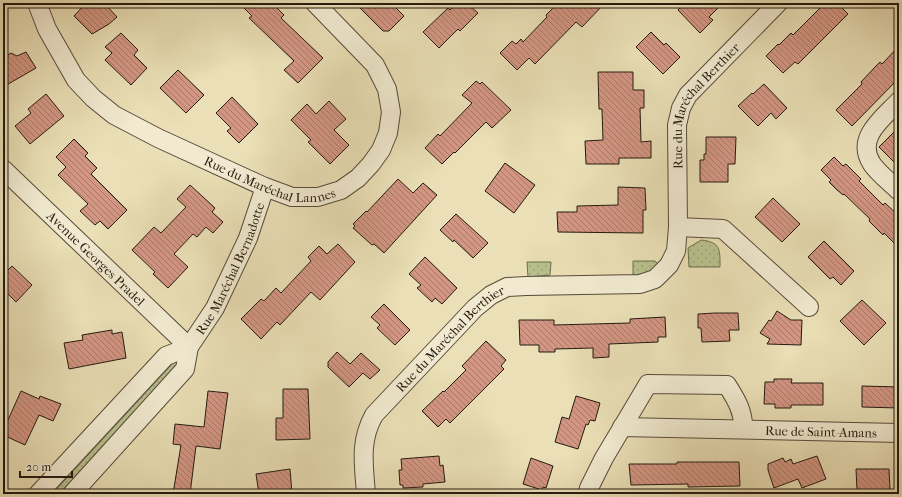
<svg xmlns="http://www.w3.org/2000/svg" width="902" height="497" font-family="'IM FELL French Canon',serif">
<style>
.grass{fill:url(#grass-dots);stroke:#6e6e4e}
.building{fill:url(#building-back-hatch);stroke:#241a10}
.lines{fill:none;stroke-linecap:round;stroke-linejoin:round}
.minor-casing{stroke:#564b3a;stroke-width:20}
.minor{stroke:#f1ead0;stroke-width:18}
.labels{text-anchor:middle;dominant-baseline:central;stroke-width:4;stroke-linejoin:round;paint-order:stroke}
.street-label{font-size:13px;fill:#241a10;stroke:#f1ead0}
</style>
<defs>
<pattern id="grass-dots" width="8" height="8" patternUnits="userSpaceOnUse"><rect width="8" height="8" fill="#b8c18d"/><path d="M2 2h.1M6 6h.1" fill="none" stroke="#9ea579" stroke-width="1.8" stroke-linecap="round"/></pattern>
<pattern id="building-back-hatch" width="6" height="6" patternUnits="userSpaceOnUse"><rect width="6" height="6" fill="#d39683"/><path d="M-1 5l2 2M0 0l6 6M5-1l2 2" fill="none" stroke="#ab7a6a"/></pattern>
</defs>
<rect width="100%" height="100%" fill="#eadfb6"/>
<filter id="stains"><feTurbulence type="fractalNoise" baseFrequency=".005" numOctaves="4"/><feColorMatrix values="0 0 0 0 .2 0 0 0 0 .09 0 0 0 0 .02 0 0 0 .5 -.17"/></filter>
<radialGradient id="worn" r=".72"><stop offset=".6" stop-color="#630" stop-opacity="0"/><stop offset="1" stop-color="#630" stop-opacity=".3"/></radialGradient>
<!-- grass -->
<path class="grass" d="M701 240C721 242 720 250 720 267H689L688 248Z
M633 261H655L659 265 649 274 633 276Z
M527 262H551L550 275 528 277Z
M174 362H178L177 367 59 494H52Z"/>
<!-- building -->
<path class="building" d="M86 3H104L117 17 109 24 92 34 74 16Z
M239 3H272L284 15 281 18 323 58 298 83 284 70 294 61 249 18 252 16Z
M355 3H391L404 16 389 31H383Z
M457 3H467L478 13 460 31 458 29 439 48 423 32 448 8 450 10Z
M558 3H605L582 27 576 22 535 64 529 58 517 70 500 53 512 41 516 44 521 39 523 42 547 17 546 15Z
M684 3H723L709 17 713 20 700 33 678 10Z
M825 3H837L848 14 798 64 795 62 783 73 766 56 778 44 779 45 791 33 793 35Z
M651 32 664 45 666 43 680 57 663 74 636 47Z
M121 33 138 50 134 55 147 68 131 85 105 60 112 53 105 47Z
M899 46V78L852 126 836 110 862 84 861 82 875 67 880 62 882 64Z
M26 52 36 68 3 87V58L11 53 17 56Z
M178 70 204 95 186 113 160 88Z
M598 72H633V90H644V108H640L641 142 651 141V158H619V164H586L585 141 603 140 602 109H599Z
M476 81 480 84 482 82 511 110 492 128 486 122 455 153 454 152 442 164 425 148 438 134 440 136 472 103 462 95Z
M764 84 787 108 776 119 771 113 758 126 738 106 752 93 753 94Z
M46 94 64 116 30 144 15 126 31 113 28 109Z
M232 97 258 124 239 143 227 131 231 128 216 113Z
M329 101 346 119 334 130 349 145 330 164 308 142 311 140 291 120 307 104 316 114Z
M899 127V167L879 147Z
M706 137H736L735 164H728V182H700V160H704V154H706Z
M74 139 88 153 85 156 97 168 91 174 127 210 108 229 100 221 95 225 80 211 88 204 58 175 66 167 56 157Z
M834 157 843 166 846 164 861 179 859 181 883 205 885 203 899 216V248L884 233 883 235 869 221 870 219 844 194 843 195 836 189 829 182 831 180 821 170Z
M505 163 535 185 514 213 485 191Z
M398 179 413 193 423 183 437 195 384 253 374 244 372 245 353 228 355 226 353 224 366 211 367 212Z
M190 185 215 208 212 212 223 222 213 233 206 227 197 237 193 234 174 254 188 267 168 288 153 274 155 272 132 250 154 227 161 233 186 207 177 199Z
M618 187 645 188 646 210H643V233L558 232 557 212H577V206L618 205Z
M773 198 800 224 782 242 755 217Z
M456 214 488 243 473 258 454 240 453 242 440 230Z
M824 241 854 271 841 285 833 277 830 279 808 257Z
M338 244 355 262 320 300 311 292 280 325 277 322 261 339 241 319 261 299 264 301 276 288 281 293 311 261 308 257 319 246 327 254Z
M425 257 457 288 442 304 435 298 432 302 417 288 421 285 409 274Z
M12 266 32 285 16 302 3 289V275Z
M862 300 886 323 864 345 840 321Z
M384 304 410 330 395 345 377 328 380 325 371 317Z
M777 311 791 320H802L801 345 767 344 770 339 760 333 769 320 771 321Z
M715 313H738L739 330H729L730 341 702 342 701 328H698V314Z
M665 317 666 337H658V342L609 344V357L593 358V348L555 349V352H539V345H520L519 320H554V325L630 323V319Z
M112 330V334L122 332 126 358 69 369 64 343 83 340 82 335Z
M486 341 506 360 501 366 504 369 450 423 446 419 438 427 422 411 443 391 444 392 466 370 462 366Z
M337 352 350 364 361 353 380 370 370 379 363 373 349 387 328 367V362Z
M774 379H792L791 383H823V405H791V408H775V404H764L765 382H774Z
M862 386 899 387V408L862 407Z
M283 389H308L310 439 276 440V418H283Z
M21 391 39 399 40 396 61 404 53 421 39 415 25 445 3 435V431Z
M208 391 228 393 220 449 196 446 190 494H173L181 445 173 444 175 424 204 427Z
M576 396 600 403 595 421 590 420 588 425 586 424 578 449 555 442 562 417 569 419Z
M439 456 440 466 443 465 445 482 423 484V487L403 488V485H400L399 470H402L401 459Z
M817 456 826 479 802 488 798 479 774 488 768 470V464L783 458 785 462 791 459 793 464Z
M531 458 553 466 546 488 543 487 542 490 523 484Z
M677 462H739L740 486 688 487V484L631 485 629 464H677Z
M290 469 292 494H259L256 474Z
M856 469H889L890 490H857Z"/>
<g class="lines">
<!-- minor casing -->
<g class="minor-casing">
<g id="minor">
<path id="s1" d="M37 3 47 29 76 80 93 98 114 115 158 138 265 187 292 197H318L341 190 358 178 371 164 381 150 388 133 391 112 387 89 375 65 315 3"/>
<path d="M899 101C882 119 855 138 872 164 878 173 891 183 899 191"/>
<path id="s2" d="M3 169 189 347"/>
<path d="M678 227 723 229 809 307"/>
<path id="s3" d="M622 427 899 433"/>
<path d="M38 494 166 356 189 347"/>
<path id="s4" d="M72 494 185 369 189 347 215 308 248 238 265 187"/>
<path id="s5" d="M366 494C364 465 359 442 374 415L475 308 491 295 507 287 526 286 640 284 655 279 669 265 676 251 678 227 677 125 681 108 688 95 778 3"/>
<path d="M588 494 589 488 604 458 648 384 727 385C736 399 744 412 743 429"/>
</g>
</g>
<!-- minor -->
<use href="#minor" class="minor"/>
</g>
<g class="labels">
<!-- street labels -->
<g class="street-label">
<text stroke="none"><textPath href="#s5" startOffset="606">Rue du Maréchal Berthier</textPath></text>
<text stroke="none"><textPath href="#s1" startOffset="309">Rue du Maréchal Lannes</textPath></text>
<text stroke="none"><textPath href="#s2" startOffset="129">Avenue Georges Pradel</textPath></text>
<text stroke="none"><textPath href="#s4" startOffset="280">Rue Maréchal Bernadotte</textPath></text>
<text stroke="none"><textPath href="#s5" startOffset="189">Rue du Maréchal Berthier</textPath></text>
<text stroke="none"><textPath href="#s3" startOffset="199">Rue de Saint-Amans</textPath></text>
</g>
</g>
<!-- margin -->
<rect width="902" height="497" fill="none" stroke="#eadfb6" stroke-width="16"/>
<rect x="4" y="4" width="894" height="489" fill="none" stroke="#241a10" stroke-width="2"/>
<rect x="8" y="8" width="886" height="481" fill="none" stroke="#241a10"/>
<!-- scale -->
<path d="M20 471v6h52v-6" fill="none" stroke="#241a10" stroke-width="2"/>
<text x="26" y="471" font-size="12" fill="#241a10" stroke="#f1ead0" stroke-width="3" paint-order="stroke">20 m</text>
<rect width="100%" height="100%" filter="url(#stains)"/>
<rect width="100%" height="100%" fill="url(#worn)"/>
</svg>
